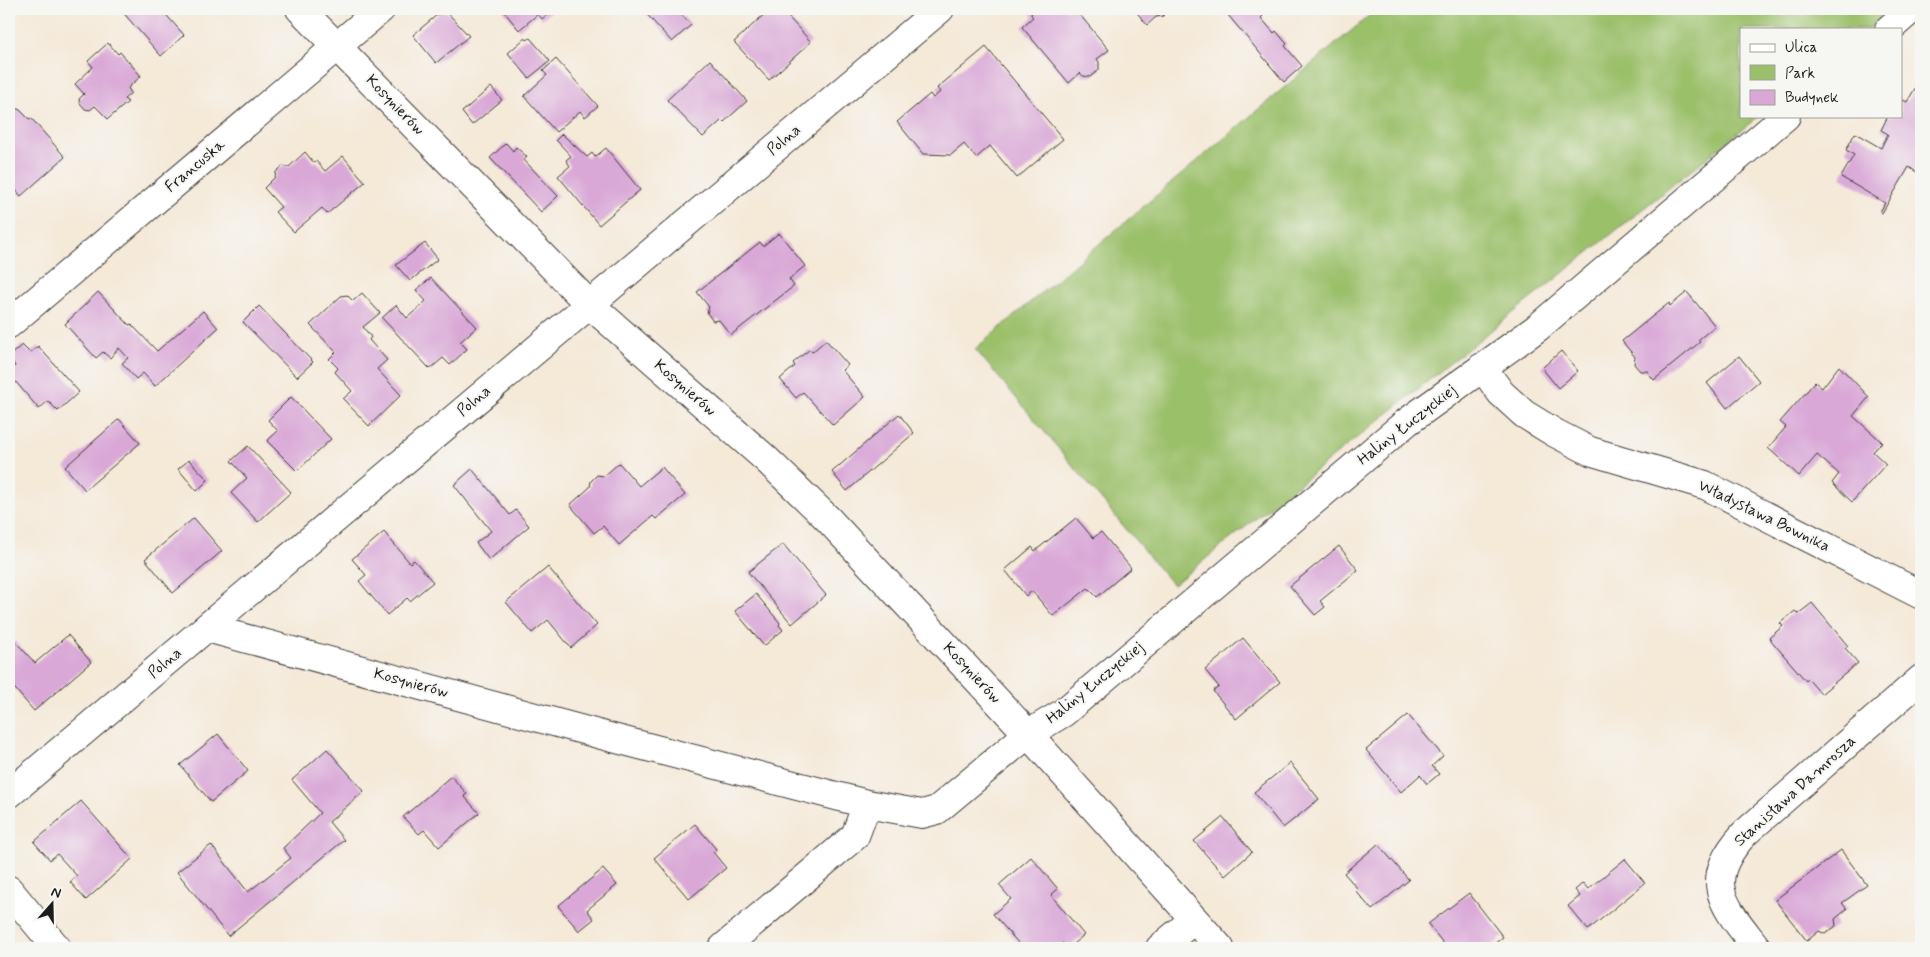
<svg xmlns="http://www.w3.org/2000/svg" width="1930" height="957" font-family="Mynerve,sans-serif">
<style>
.green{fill:#9bc06b;stroke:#5c6e44}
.building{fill:#d9a8d7}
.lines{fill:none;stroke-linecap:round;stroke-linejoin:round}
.minor-casing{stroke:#3d3b38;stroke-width:30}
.minor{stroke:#fff;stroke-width:28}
.labels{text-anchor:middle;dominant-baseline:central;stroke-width:4;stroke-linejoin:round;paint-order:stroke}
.street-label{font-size:16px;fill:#1c1c1c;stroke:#f6f6f2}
</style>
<rect width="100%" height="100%" fill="#f6f6f2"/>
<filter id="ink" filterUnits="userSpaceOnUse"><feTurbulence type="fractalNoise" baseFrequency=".02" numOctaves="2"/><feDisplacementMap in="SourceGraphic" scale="10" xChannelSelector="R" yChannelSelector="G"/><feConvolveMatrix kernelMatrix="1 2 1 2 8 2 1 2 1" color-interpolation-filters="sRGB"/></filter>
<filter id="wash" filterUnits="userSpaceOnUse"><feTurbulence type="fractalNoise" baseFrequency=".0096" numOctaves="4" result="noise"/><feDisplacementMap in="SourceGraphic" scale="20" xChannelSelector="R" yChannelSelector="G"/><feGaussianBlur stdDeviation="1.12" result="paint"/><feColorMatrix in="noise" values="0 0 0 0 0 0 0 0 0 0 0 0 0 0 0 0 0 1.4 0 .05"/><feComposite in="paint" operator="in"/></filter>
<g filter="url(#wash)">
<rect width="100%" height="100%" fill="#f5e9d8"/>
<!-- green -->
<path class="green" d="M1377 9H1883L1879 20 1868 29H1741V116H1759L1173 585 975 349Z"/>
<g id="blocks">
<!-- building -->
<path class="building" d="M120 9H161L184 35 161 56Z
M444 9 469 36 436 63 413 35Z
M502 9H554L542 19 538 14 519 30Z
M642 9H676L691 25 672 42Z
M770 9H781L811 42 769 80 734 42Z
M1032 9H1075L1109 50 1097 59 1099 62V70L1090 77 1083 76 1080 73 1069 83 1022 27 1033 17 1031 15Z
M1134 9H1169L1163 16 1156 17 1147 25Z
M1223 9H1256L1263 16 1261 18 1274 33 1276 31 1287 44 1285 46 1302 66 1284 82Z
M525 38 527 40 530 38 550 61 529 78 508 53Z
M108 43 118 54 120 52 141 76 128 88 131 93 124 99 128 102 108 119 95 106 90 110 85 109 80 103 79 99 84 94 75 84 93 67 88 61Z
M986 47 1063 139 1017 178 990 146 976 158 964 144 951 155 923 154 897 122 930 94 933 98 940 92 937 88Z
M556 59 598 106 585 117 580 111 556 132 524 96 547 75 543 71Z
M710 60 747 101 724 122 722 120 703 137 667 100Z
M1920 80 1921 175 1909 167 1882 213 1880 212 1885 203 1841 177 1854 155 1846 150 1855 133 1881 148 1888 134 1881 130 1888 116H1901V99L1907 102Z
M491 87 502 100 472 125 462 112Z
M9 105 20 110 29 119 31 118 65 157 21 196 9 182Z
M562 134 587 157 592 153 595 157 606 148 640 190 599 225 558 176 570 166 566 160 571 156 556 140Z
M506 143 513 151 516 147 527 157 524 160 558 196 541 212 490 158Z
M305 152 314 163 316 161 325 171 343 156 365 182 327 214 322 208 294 232 275 212 281 207 264 188 275 177 276 172 283 166 289 167Z
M779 233 805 266 789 279 794 286 731 335 719 320 713 321 707 313 709 307 697 292 760 242 763 246Z
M425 243 438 259 410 281 396 265Z
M431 278 477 327 460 342 467 349 450 365 443 358 430 369 382 318 396 305 407 318 426 301 416 290Z
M98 292 129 325 131 324 157 351 203 311 218 328 155 386 143 373 136 379 122 363 128 358 119 348 110 358 103 352 96 358 65 324Z
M1687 292 1715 326 1698 340 1700 342 1654 380 1647 371H1640L1634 364 1635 357 1622 341 1669 303 1670 306Z
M362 293 380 313 363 327 371 337 369 340 387 360 377 369 401 395 369 426 343 399 352 391 335 372 338 368 329 359 336 352 310 325 341 296 347 295 353 301Z
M259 306 313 362 297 377 243 322Z
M826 340 848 365 842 370 865 397 833 425 803 392 796 398 780 379 795 366 793 363 810 349 812 352Z
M22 345 30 353 38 346 79 392 58 411 48 401 39 409 9 374V372L15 366 9 356Z
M1561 351 1578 371 1558 388 1542 368Z
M1739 356 1759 381 1727 408 1707 383Z
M1839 366 1869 397 1853 416 1882 442 1873 452 1886 464 1852 502 1832 483 1839 474 1817 455 1799 476 1768 448 1786 427 1780 422 1815 382 1822 388Z
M291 397 331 439 297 471 267 441 278 431 268 420Z
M899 414 914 433 847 491 832 472Z
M119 419 140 443 85 490 65 467Z
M248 446 291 492 258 522 231 493 247 478 231 461Z
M189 460 208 480 197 491 178 469Z
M619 463 639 486 662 467 685 495 656 519 653 516 619 545 603 526 594 533 570 505 590 487 591 481 597 475 604 476Z
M472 469 510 515 516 510 529 526 489 560 476 543 491 531 454 485Z
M194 518 222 551 173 593 145 559Z
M1076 518 1093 538 1101 532 1131 568 1097 597 1088 588 1053 616 1032 591 1026 596 1005 570 1032 547 1035 551Z
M384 532 410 563 414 560 433 582 410 601 407 598 387 615 359 581 366 575 352 559Z
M783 544 826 595 792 624 748 572Z
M1339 546 1358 570 1320 601 1325 607 1315 615 1290 586Z
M548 567 597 625 571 648 548 620 532 633 506 602Z
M756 594 780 623 779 625 783 630 764 646 735 611Z
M1812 603 1848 646 1845 648 1858 663 1821 694 1808 679 1806 681 1769 638 1783 626 1780 623 1795 611 1798 614Z
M68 635 91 662 34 711 9 682V646L15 641 35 663Z
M1243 638 1280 682 1236 719 1213 691 1219 687 1205 670Z
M1408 715 1443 756 1432 766 1439 774 1427 784 1420 775 1401 792 1366 750Z
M218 734 248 771 211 802 180 765Z
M327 749 364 791 329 822 344 840 228 936 177 872 211 845 248 892 291 858 283 848 320 813 292 780Z
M1290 763 1319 799 1283 828 1254 792Z
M451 776 467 794 464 796 479 813 439 847 424 830 419 834 403 817Z
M81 801 132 859 86 900 70 882 77 876 57 854 50 860 34 842Z
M1223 817 1252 852 1225 876 1194 841Z
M695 824 716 849 713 852 726 868 689 899 654 858Z
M1378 844 1409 880 1372 910 1355 890 1357 888 1344 873Z
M1841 850 1867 885 1842 903 1847 909 1835 919 1836 926 1825 934 1819 931 1807 941 1775 900Z
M1031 857 1058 889 1051 895 1084 935 1068 948 1063 943 1056 948H1017L1020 945 993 914 1011 899 999 885Z
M1625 859 1645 883 1588 930 1568 906 1580 896 1575 890 1583 883 1588 889Z
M603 869 617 885 587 910 594 919 579 931 558 906Z
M1469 893 1503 937 1489 948H1447L1428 924Z"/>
</g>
</g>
<g filter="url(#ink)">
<use href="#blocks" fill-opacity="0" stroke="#3d3b38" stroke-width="1"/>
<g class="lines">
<!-- minor casing -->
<g class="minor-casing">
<path id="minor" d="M300 9 589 304 766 459 827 518 1028 734 1220 948
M1889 29 1912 9
M9 324 381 9
M1482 367 1501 393 1524 414 1555 433 1590 451 1705 485 1921 595
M207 628 609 737 867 804 922 814 937 810 1028 734 1063 713 1407 422 1537 328 1786 116
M9 794 940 9
M9 890 57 948
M723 948 855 836 867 804
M1160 948 1193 920
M1757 948C1723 904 1700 882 1745 833L1921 679"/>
</g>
<!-- minor -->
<use href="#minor" class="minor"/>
</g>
</g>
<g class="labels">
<!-- street labels -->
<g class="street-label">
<text transform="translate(395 105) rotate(46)">Kosynierów</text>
<text transform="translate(784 140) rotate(-40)">Polna</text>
<text transform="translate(195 166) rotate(-40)">Francuska</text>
<text transform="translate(685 388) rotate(41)">Kosynierów</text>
<text transform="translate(474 401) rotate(-40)">Polna</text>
<text transform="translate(1407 425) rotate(-38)">Haliny Łuczyckiej</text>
<text transform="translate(1764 516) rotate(26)">Władysława Bownika</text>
<text transform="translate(165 663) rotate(-40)">Polna</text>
<text transform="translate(972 673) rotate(47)">Kosynierów</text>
<text transform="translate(411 683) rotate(15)">Kosynierów</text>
<text transform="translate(1095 683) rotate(-39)">Haliny Łuczyckiej</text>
<text transform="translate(1795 791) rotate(-42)">Stanisława Damrosza</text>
</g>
</g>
<!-- margin -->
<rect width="1930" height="957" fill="none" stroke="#f6f6f2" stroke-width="30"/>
<!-- legend -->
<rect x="1740" y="28" width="162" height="90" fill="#f6f6f2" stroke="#9f9f9c"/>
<rect x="1750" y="44" width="25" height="8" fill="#ffffff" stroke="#9f9f9c"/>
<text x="1785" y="52" font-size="15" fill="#1c1c1c">Ulica</text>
<rect x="1750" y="65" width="25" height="15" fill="#9bc06b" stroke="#9f9f9c"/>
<text x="1785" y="78" font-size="15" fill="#1c1c1c">Park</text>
<rect x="1750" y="90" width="25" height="15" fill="#d9a8d7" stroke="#9f9f9c"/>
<text x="1785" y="102" font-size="15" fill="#1c1c1c">Budynek</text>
<!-- north arrow -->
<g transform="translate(52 904) rotate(20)" stroke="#f6f6f2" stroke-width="4" paint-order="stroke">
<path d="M0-4L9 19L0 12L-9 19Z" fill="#1c1c1c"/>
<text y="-8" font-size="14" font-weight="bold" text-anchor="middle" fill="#1c1c1c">N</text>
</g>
</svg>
